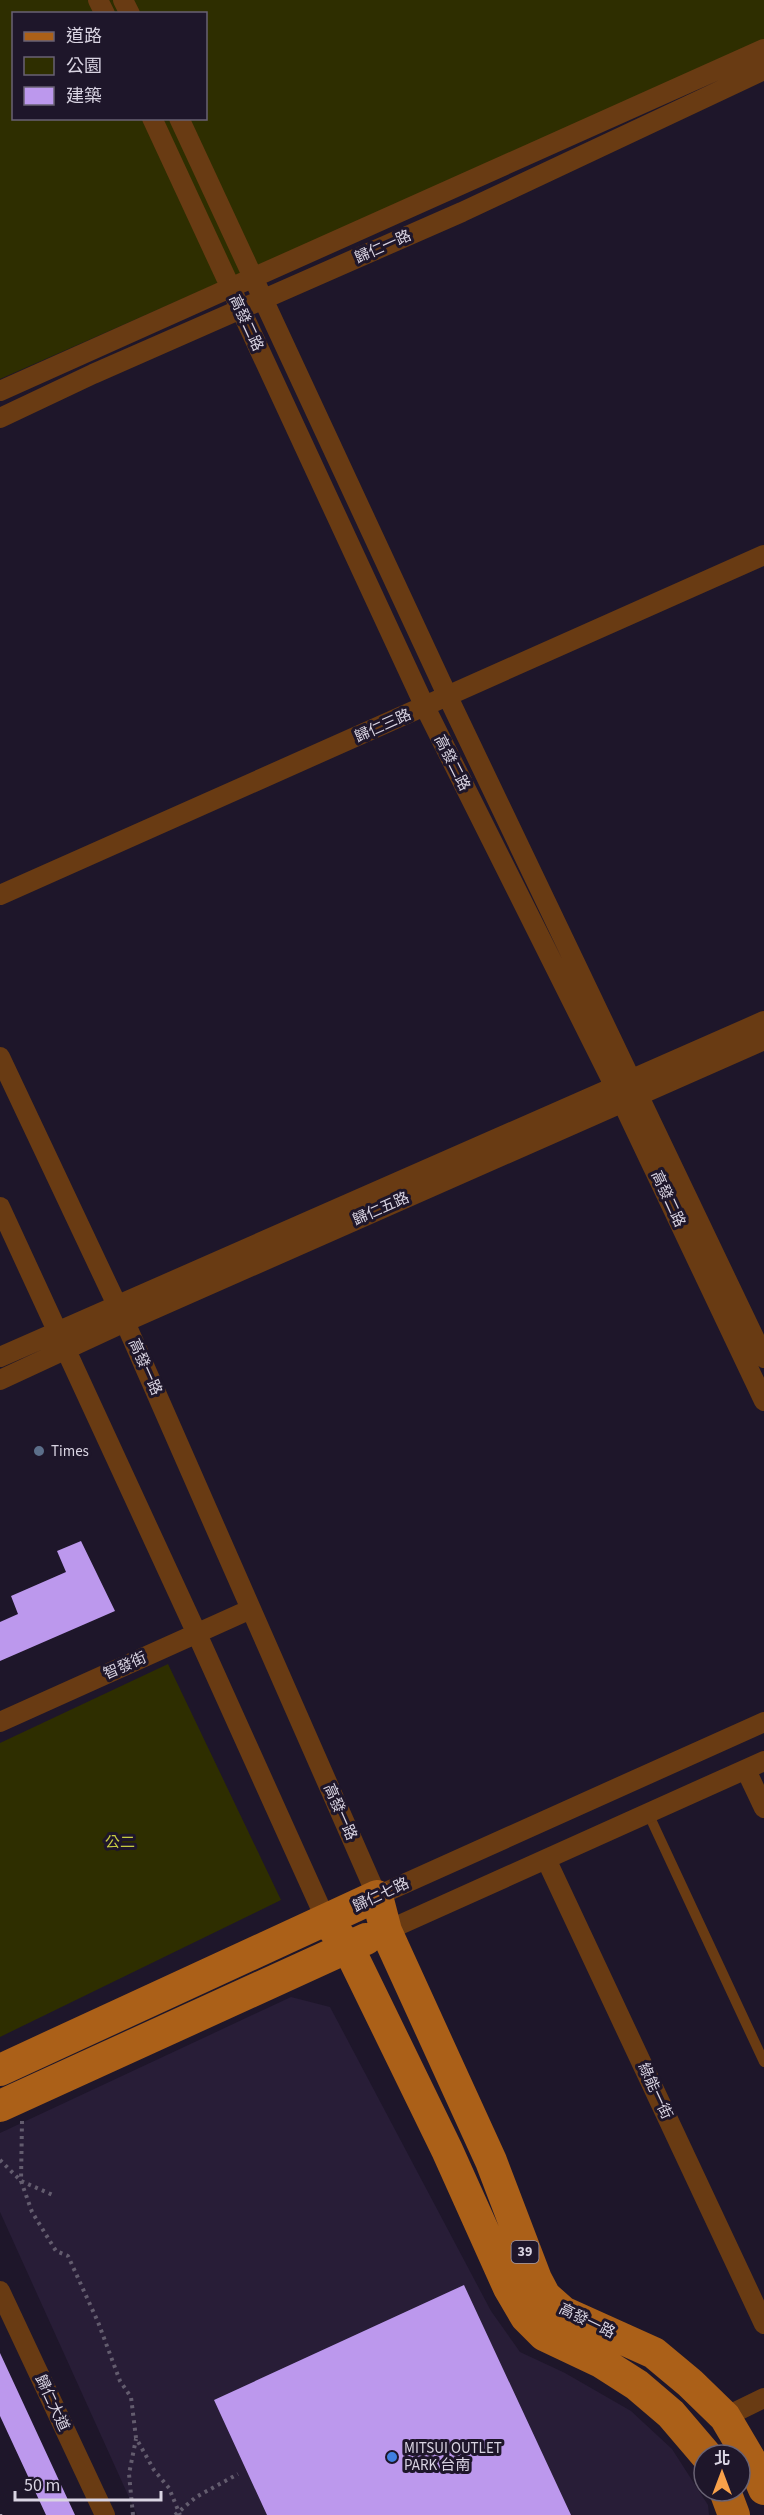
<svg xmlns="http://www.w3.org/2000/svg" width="764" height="2515" font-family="'Source Sans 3','Noto Sans TC',sans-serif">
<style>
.built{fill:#281d37}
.green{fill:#2e2e00;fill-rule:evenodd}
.building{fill:#bc98ed}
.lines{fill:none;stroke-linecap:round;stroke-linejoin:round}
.path{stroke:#635c6e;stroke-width:4;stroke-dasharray:3 4.5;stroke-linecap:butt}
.lane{stroke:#693b13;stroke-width:10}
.street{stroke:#693b13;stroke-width:20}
.primary{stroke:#ab6018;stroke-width:32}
.rail{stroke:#a59faf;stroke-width:4.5;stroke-dasharray:3 6;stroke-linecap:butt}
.service-dot{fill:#5c6f8a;stroke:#1e162a;stroke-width:2}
.shop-dot{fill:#3f7fe0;stroke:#1e162a;stroke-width:2}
.labels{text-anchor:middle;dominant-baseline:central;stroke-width:6;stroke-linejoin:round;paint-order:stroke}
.shield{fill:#1e162a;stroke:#a19bab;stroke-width:1.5}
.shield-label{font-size:14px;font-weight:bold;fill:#d9d4e2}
.street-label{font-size:15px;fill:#d9d4e2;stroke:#1e162a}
.poi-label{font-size:15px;fill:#d9d4e2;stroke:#1e162a;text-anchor:start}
.park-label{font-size:15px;fill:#c7cb42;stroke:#1e162a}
</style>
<rect width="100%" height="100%" fill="#1e162a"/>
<!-- built -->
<path class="built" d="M291 1997 330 2007 491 2311 520 2352 565 2373 631 2411 672 2449 708 2505 709 2515H137L0 2212V2133Z"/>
<!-- green -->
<path class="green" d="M0 0H764V43L0 379ZM14 14H206V118H14Z
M168 1664 281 1900 0 2037V1743Z"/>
<!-- building -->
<path class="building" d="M81 1541 115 1611 0 1661V1622L18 1614 11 1596 66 1572 57 1551Z
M464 2285 571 2515H267L214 2400Z
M0 2353 75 2515H46L0 2416Z"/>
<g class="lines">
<!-- path -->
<path class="path" d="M22 2121 21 2181 32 2212 56 2251 68 2256 98 2322 120 2381 131 2397 136 2438 154 2470 169 2488 180 2515
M0 2160 21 2181 55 2196
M133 2515 129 2474 136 2439
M175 2515 196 2497 238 2474"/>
<!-- lane -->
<path class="lane" d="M648 1813 764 2062"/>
<!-- street -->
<path class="street" d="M98 0 105 14
M123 0 130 14
M152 118 425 707 615 1087 764 1401
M179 118 448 697 764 1358
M0 391 764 49
M0 418 93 374 462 212 764 70
M0 895 764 555
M0 1057 125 1322 377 1896 764 1722
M0 1207 197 1634 326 1920
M0 1357 764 1021
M0 1380 125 1322 764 1040
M0 1722 251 1609
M746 1770 764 1808
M546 1859 764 2324
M386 1931 764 1761
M0 2291 105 2515
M725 2417 764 2398"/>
<!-- primary -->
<path class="primary" d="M326 1920 348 1947 447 2150 509 2288 526 2317 544 2335 601 2362 637 2385 671 2414 706 2455
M0 2070 377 1896 386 1931 491 2161 536 2279 545 2296 563 2312 654 2353 690 2383 725 2417 755 2468 764 2489
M0 2106 366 1939
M725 2491 734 2515"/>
<!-- rail -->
<path class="rail" d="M0 2514V2515"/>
</g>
<!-- markers -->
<circle class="service-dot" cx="39" cy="1451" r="6"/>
<circle class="shop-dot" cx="392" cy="2457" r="6"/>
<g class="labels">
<!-- shield labels -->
<rect class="shield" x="511.5" y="2241" width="27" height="22" rx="4.5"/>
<g class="shield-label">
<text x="525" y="2252">39</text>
</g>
<!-- street labels -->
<g class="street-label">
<text transform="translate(383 247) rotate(-24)">歸仁一路</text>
<text transform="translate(246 323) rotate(65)">高發二路</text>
<text transform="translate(383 726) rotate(-24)">歸仁三路</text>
<text transform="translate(452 763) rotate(63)">高發二路</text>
<text transform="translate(668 1199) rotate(65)">高發二路</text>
<text transform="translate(381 1209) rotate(-24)">歸仁五路</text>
<text transform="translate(145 1367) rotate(66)">高發一路</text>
<text transform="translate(125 1666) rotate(-24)">智發街</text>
<text transform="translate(340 1812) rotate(66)">高發一路</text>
<text transform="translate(381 1895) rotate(-25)">歸仁七路</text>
<text transform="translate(655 2091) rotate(65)">綠能一街</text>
<text transform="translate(587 2321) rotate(26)">高發一路</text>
<text transform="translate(52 2403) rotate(65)">歸仁大道</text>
</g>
<!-- poi labels -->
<g class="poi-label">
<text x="51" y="1451">Times</text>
<text x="404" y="2448">MITSUI OUTLET<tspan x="404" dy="17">PARK 台南</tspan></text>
</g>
<!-- park labels -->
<g class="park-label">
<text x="120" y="1842">公二</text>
</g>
</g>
<!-- legend -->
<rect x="12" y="12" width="195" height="108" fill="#1e162a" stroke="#696274" stroke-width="1.5"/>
<rect x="24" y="32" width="30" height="9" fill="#ab6018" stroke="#696274" stroke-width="1.5"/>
<text x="66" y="42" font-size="18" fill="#d9d4e2">道路</text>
<rect x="24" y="57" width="30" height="18" fill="#2e2e00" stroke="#696274" stroke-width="1.5"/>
<text x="66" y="72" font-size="18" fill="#d9d4e2">公園</text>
<rect x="24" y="87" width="30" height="18" fill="#bc98ed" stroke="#696274" stroke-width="1.5"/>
<text x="66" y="102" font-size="18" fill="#d9d4e2">建築</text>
<!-- north arrow -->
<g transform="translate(722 2473)"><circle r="28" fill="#1e162a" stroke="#696274" stroke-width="1.5"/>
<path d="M0-4.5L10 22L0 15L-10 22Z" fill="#f8a14a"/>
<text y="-9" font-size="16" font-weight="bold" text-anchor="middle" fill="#d9d4e2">北</text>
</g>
<!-- scale -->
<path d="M15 2491v9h146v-9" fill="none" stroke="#d9d4e2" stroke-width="3"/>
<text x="24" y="2491" font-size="18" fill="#d9d4e2" stroke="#1e162a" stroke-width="4.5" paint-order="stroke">50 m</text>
</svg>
